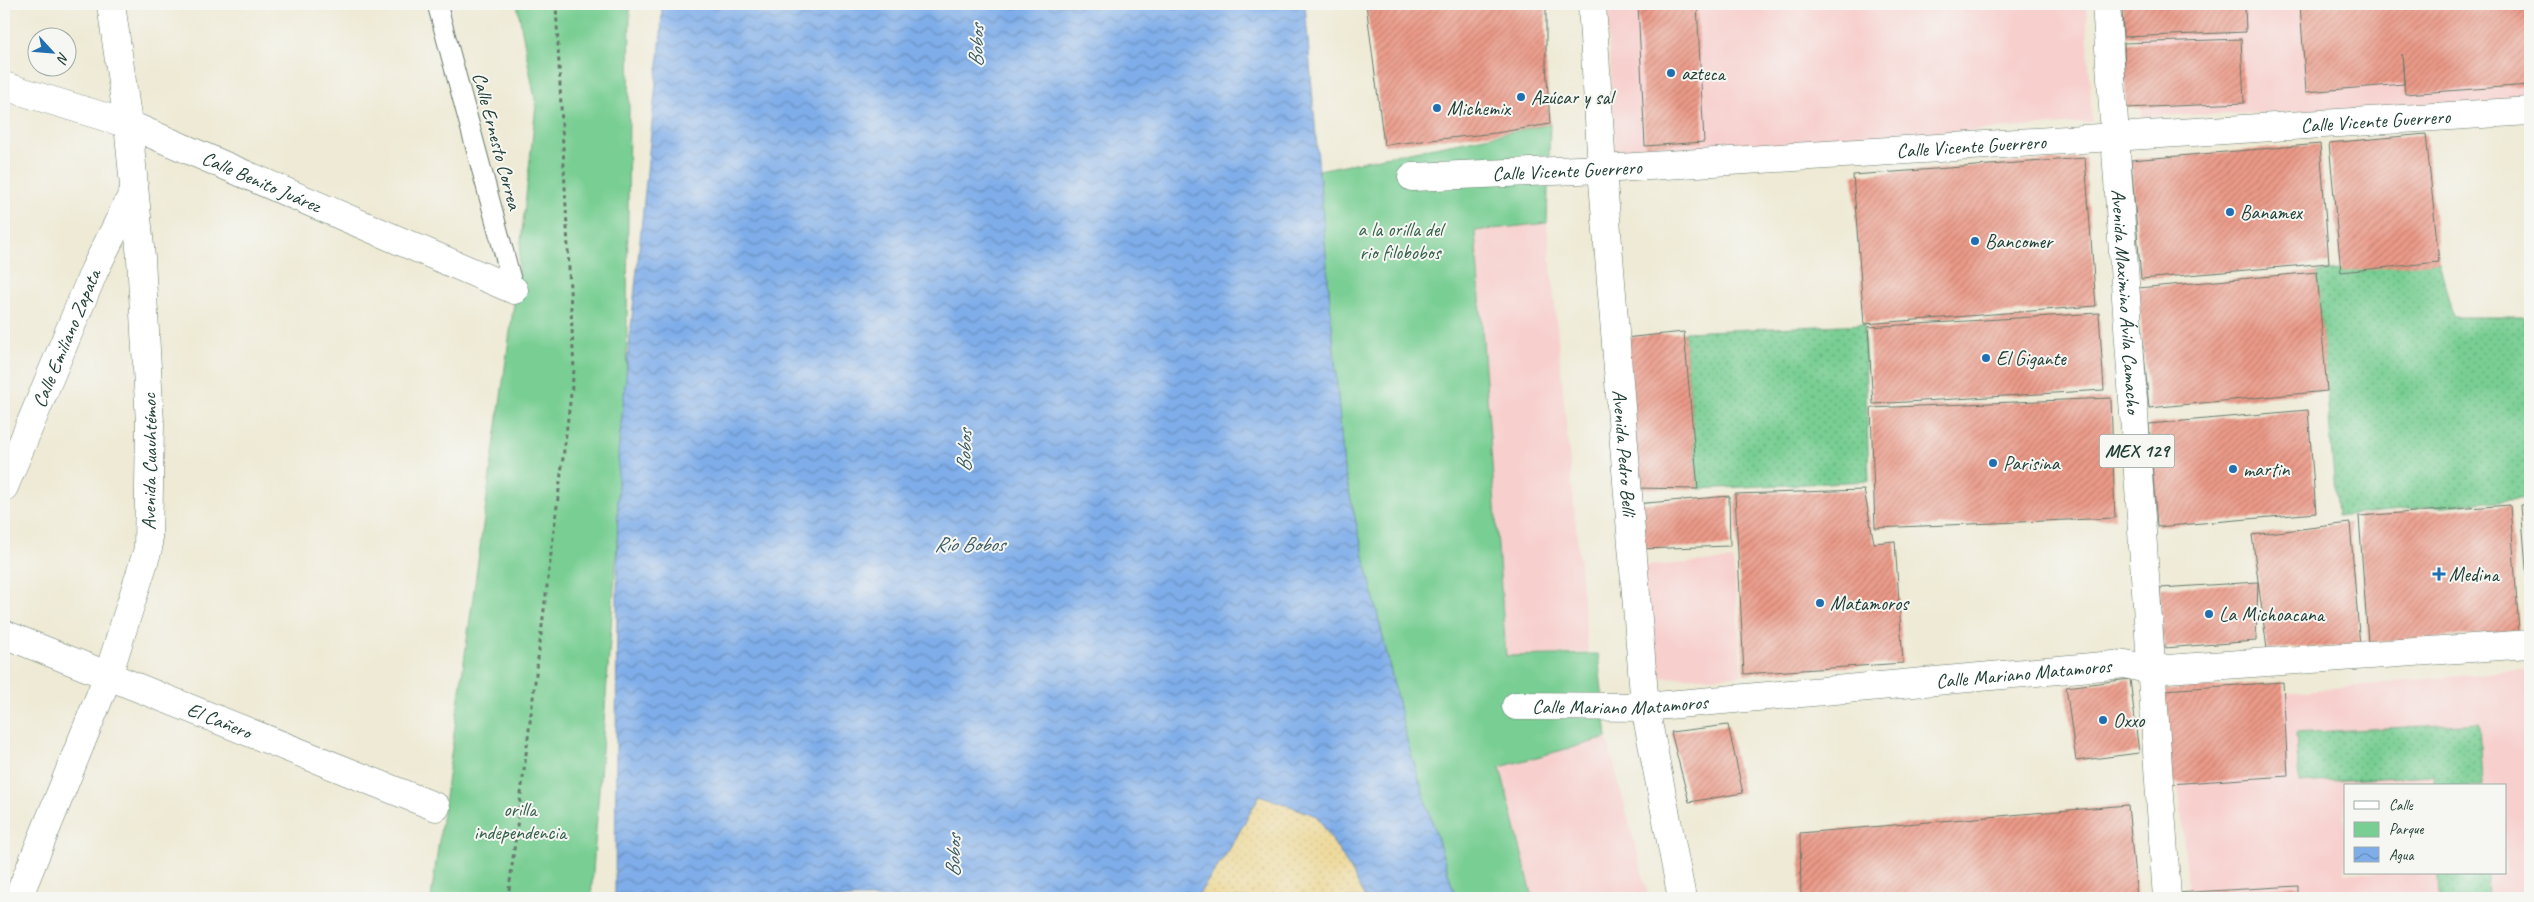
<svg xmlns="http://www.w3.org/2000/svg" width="2534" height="902" font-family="Caveat,sans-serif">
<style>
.built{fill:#f7d0ce;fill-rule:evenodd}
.grass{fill:url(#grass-dots);stroke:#4c8664}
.sand{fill:url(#sand-dots);stroke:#868c69}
.park{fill:#78ce93;stroke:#4c8664}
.water{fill:url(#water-waves);stroke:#4f758e}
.building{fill:url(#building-hatch)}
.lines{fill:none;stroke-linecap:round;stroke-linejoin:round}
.lane-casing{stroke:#677a6c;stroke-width:21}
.street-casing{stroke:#677a6c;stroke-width:29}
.primary-casing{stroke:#677a6c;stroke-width:29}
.path{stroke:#677a6c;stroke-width:3;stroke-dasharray:4 4;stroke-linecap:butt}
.lane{stroke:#fff;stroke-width:19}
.street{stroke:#fff;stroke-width:28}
.primary{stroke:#fff;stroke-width:28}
.poi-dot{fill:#1f6fb2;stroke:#f6f6f2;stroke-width:2}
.labels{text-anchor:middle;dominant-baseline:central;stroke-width:4;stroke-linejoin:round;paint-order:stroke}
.shield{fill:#f6f6f2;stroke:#60746d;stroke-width:1}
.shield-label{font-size:19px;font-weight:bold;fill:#1f3d34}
.poi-label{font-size:20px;fill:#1f3d34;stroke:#f6f6f2;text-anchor:start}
.street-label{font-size:20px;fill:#1f3d34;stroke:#f6f6f2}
.park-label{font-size:20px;fill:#35614c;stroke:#f6f6f2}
.water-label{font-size:21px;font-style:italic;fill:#375961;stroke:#f6f6f2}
</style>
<defs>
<pattern id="grass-dots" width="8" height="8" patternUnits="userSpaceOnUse" patternTransform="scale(1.25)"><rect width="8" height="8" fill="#78ce93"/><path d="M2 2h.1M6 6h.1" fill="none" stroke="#62a879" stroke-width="1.8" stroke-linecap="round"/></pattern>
<pattern id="sand-dots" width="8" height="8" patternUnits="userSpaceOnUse" patternTransform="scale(1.25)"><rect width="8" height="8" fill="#eeda9e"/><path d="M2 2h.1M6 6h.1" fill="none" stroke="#ccbc89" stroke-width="1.8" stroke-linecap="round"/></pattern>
<pattern id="water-waves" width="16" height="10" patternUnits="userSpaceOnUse" patternTransform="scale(1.25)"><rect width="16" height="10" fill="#7fade9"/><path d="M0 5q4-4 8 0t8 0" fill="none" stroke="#678ebe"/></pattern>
<pattern id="building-hatch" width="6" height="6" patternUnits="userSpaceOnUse" patternTransform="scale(1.25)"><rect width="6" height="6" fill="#ec9a88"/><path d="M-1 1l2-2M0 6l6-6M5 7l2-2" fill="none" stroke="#bf7f70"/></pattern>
</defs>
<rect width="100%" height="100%" fill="#f6f6f2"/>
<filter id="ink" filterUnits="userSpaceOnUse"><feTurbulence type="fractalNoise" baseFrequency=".02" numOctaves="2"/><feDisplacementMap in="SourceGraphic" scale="10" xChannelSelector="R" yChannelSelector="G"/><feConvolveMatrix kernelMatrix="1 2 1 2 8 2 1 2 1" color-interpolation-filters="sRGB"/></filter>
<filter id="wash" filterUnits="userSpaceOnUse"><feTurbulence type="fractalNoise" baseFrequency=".0096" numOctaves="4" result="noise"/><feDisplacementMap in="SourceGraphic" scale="20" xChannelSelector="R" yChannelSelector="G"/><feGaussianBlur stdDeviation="1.12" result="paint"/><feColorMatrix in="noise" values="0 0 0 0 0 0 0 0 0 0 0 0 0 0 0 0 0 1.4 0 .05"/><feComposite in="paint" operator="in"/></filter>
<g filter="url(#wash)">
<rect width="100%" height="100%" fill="#eeead5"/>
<!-- built -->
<path class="built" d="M1606 4H2086L2092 122 1616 157Z
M2135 4H2530V106L2142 116Z
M1547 223 1588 652 1506 657 1475 230Z
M1733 560 1742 676 1650 678 1642 566Z
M2530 669V898H2189L2171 704ZM2345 786H2505V873H2345Z
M1607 738 1649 898H1533L1500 767Z"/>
<!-- grass -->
<path class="grass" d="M2439 262 2453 317H2530V498L2337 516 2317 272Z
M1864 324 1869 481 1698 489 1684 332Z
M2479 723 2482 786H2434L2433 775 2299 783 2296 733Z
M2438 873H2487L2488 898H2439Z"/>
<!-- sand -->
<path class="sand" d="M1260 795 1317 816 1369 898H1196L1229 850Z"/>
<!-- park -->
<path class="park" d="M517 4H630L626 425 591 898H431L515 296 536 105Z
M1550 124 1547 223 1475 231 1506 656 1598 654 1607 738 1500 767 1533 898H1456L1407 741 1344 470 1319 170Z"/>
<!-- water -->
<path class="water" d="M662 4H1305L1344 470 1407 741 1456 898H1365L1352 872 1317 816 1260 795 1229 850 1196 898H615L618 453 661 35Z"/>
<g id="blocks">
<!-- building -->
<path class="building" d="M1366 4H1546V63L1550 124 1496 133 1384 145Z
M1638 4H1697L1704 142 1645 146Z
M2122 4H2245L2246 32 2123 37Z
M2300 4H2526L2530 50V85L2405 94 2402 54 2404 84 2306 92Z
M2527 4H2530V29H2529Z
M2241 39 2244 103 2126 108 2124 43Z
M2426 134 2439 262 2341 272 2329 143Z
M2320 144 2329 263 2141 279 2131 160Z
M2085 158 2096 306 1864 324 1853 175Z
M2317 272 2327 391 2149 408 2138 288Z
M2099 313 2104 390 1873 404 1868 327Z
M1684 332 1698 489 1635 488 1624 338Z
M2111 398 2115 518 1875 528 1871 408Z
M2308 410 2316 513 2157 527 2149 424Z
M1864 490 1874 543 1895 541 1903 663 1744 674 1735 494Z
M1729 496 1730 546 1639 549 1635 504Z
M2510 505 2519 631 2368 643 2359 516Z
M2521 505H2530V606H2529Z
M2350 523 2360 646 2267 649 2252 535Z
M2258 582 2256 641 2164 648 2160 588Z
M2130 679 2139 753 2076 761 2066 687Z
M2283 682 2288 776 2169 784 2164 690Z
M1728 725 1743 793 1689 802 1671 732Z
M2128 805 2137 898H1801L1800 833Z
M2298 886V898H2175V893Z"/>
</g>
</g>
<g filter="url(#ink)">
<use href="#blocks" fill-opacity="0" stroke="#677a6c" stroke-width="1"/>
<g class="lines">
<!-- lane casing -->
<g class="lane-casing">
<path id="lane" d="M437 4 514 290"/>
</g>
<!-- street casing -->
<g class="street-casing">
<g id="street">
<path id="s1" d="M1592 4 1602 169 1645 707 1682 898"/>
<path id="s2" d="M4 86 128 124 514 290"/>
<path id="s3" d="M1412 177 1602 169 2530 111"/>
<path id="s4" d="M4 487 95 269 134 191"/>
<path id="s5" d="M4 634 436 807"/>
<path id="s6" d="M1516 706 1645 707 2125 664 2152 670 2530 644"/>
<path id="s7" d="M18 898 108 676 148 549 150 423 141 258 128 124 111 4"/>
</g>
</g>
<!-- primary casing -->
<g class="primary-casing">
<g id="primary">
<path id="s8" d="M2106 4 2167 898"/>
</g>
</g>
<!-- path -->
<path class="path" d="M508 898 574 370 556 4"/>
<!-- lane -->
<use href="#lane" class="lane"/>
<!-- street -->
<use href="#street" class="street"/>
<!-- primary -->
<use href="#primary" class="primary"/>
</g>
</g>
<!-- markers -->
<g class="poi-dot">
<circle cx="1671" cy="73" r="5"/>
<circle cx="1521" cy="97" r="5"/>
<circle cx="1437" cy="108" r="5"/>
<circle cx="2230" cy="212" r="5"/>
<circle cx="1975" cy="241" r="5"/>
<circle cx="1986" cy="358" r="5"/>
<circle cx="1993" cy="463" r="5"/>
<circle cx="2233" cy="469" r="5"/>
<path d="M2436.5 566.5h5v5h5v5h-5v5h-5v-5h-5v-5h5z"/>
<circle cx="1820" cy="603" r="5"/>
<circle cx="2209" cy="614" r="5"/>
<circle cx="2103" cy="720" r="5"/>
</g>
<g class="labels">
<!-- shield labels -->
<rect class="shield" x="2099.5" y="434.5" width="75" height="33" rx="4"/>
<g class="shield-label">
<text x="2137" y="451">MEX 129</text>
</g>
<!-- poi labels -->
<g class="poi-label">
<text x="1681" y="73">azteca</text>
<text x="1531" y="97">Azúcar y sal</text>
<text x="1447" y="108">Michemix</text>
<text x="2240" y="212">Banamex</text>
<text x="1985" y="241">Bancomer</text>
<text x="1996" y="358">El Gigante</text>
<text x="2003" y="463">Parisina</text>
<text x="2243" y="469">martin</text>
<text x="2449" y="574">Medina</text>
<text x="1830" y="603">Matamoros</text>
<text x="2219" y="614">La Michoacana</text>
<text x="2113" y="720">Oxxo</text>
</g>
<!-- street labels -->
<g class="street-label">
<text stroke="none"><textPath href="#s3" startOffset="965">Calle Vicente Guerrero</textPath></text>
<text transform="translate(497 141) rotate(75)">Calle Ernesto Correa</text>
<text stroke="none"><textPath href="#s3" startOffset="560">Calle Vicente Guerrero</textPath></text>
<text stroke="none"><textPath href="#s3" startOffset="155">Calle Vicente Guerrero</textPath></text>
<text stroke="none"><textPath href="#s2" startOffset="275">Calle Benito Juárez</textPath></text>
<text stroke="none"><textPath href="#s8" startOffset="298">Avenida Maximino Ávila Camacho</textPath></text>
<text stroke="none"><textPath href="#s4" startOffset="161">Calle Emiliano Zapata</textPath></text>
<text stroke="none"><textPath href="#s1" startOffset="450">Avenida Pedro Belli</textPath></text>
<text stroke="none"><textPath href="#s7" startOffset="460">Avenida Cuauhtémoc</textPath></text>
<text stroke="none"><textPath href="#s6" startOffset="509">Calle Mariano Matamoros</textPath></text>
<text stroke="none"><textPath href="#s6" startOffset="104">Calle Mariano Matamoros</textPath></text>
<text stroke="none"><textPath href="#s5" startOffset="232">El Cañero</textPath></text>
</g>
<!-- park labels -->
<g class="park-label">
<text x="1400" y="229">a la orilla del<tspan x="1400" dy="23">rio filobobos</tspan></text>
<text x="520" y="809">orilla<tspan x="520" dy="23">independencia</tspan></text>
</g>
<!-- water labels -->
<g class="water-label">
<text transform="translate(976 46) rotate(-88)">Bobos</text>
<text transform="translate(964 451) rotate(-88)">Bobos</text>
<text x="969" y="544">Río Bobos</text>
<text transform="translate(953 856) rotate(-88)">Bobos</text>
</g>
</g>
<!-- margin -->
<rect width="2534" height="902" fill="none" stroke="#f6f6f2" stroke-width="20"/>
<!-- legend -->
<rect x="2344" y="784" width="162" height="90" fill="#f6f6f2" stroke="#a0aca6"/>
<rect x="2354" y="801" width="25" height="8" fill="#ffffff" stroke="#a0aca6"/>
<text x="2389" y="810" font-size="15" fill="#1f3d34">Calle</text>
<rect x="2354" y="822" width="25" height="15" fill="#78ce93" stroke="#a0aca6"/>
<text x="2389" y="834" font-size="15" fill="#1f3d34">Parque</text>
<rect x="2354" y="847" width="25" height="15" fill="url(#water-waves)" stroke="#a0aca6"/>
<text x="2389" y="860" font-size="15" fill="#1f3d34">Agua</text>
<!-- north arrow -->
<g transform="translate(52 52) rotate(116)"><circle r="24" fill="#f6f6f2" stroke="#a0aca6"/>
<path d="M0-4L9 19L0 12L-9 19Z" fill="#1f6fb2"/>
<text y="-8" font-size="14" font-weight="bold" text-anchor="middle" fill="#1f3d34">N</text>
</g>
</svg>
